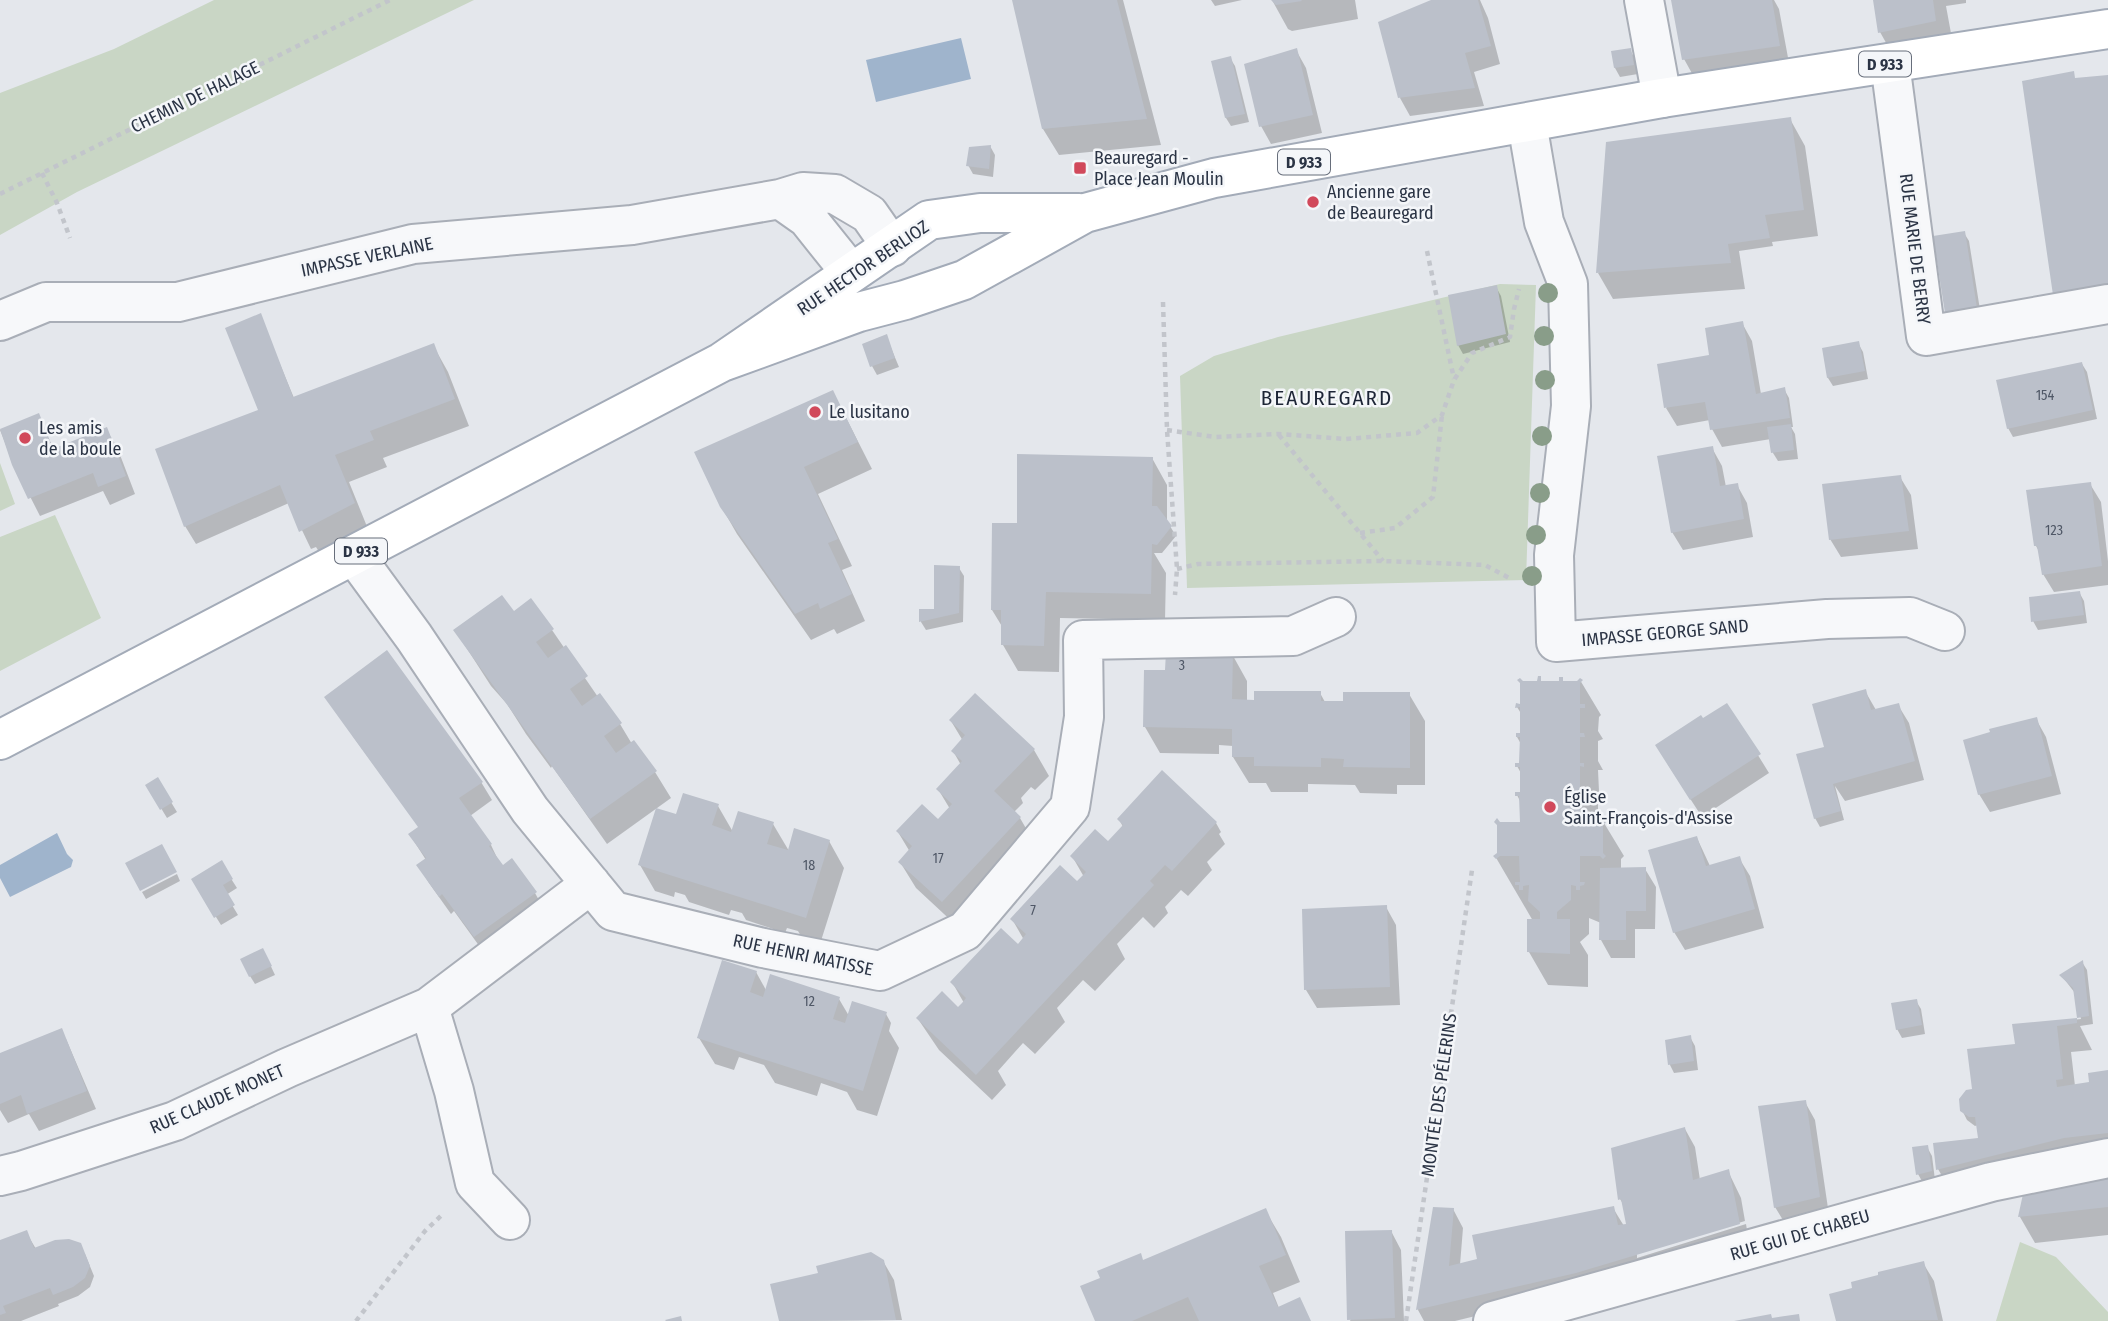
<svg xmlns="http://www.w3.org/2000/svg" width="2108" height="1321" font-family="'Fira Sans Condensed',sans-serif">
<style>
.green{fill:#c9d6c5}
.water{fill:#9fb4cc}
.shadow{fill:#0003}
.building{fill:#bbc0ca}
.lines{fill:none;stroke-linecap:round;stroke-linejoin:round}
.minor-casing{stroke:#a9aeb7;stroke-width:42}
.primary-casing{stroke:#a3abb8;stroke-width:42}
.path{stroke:#c2c5cb;stroke-width:4.5;stroke-dasharray:5 5;stroke-linecap:butt}
.minor{stroke:#f7f8fa;stroke-width:38}
.primary{stroke:#fff;stroke-width:38}
.tree{fill:#899d89}
.poi-dot{fill:#d1495b;stroke:#f4f6f9;stroke-width:2.5}
.labels{text-anchor:middle;dominant-baseline:central;stroke-width:5;stroke-linejoin:round;paint-order:stroke}
.number-label{font-size:14px;fill:#4f5766}
.shield{fill:#f4f6f9;stroke:#676e7b;stroke-width:2}
.shield-label{font-size:16px;font-weight:bold;fill:#2b3445}
.street-label{font-size:18px;fill:#2b3445;stroke:#f4f6f9}
.poi-label{font-size:18px;fill:#2b3445;stroke:#f4f6f9;text-anchor:start}
.quarter-label{font-size:21px;letter-spacing:2px;fill:#1d2536;stroke:#f4f6f9}
</style>
<rect width="100%" height="100%" fill="#e4e7ec"/>
<!-- green -->
<path class="green" d="M214 0H474L77 192 0 235V93L114 49Z
M1500 284 1536 285 1526 580 1187 588 1180 376 1214 356 1278 337Z
M0 463 15 504 0 511Z
M55 515 101 618 0 671V537Z
M2020 1242 2056 1257 2108 1312V1321H1996Z"/>
<!-- water -->
<path class="water" d="M961 38 971 79 876 102 866 60Z
M57 833 67 854 73 860 71 867 10 897 0 878V865Z"/>
<!-- shadow -->
<path class="shadow" d="M1016 0H1123L1161 145 1059 155 1043 129Z
M1211 0H1242L1215 6Z
M1272 0H1355L1358 19 1292 31 1288 29Z
M1433 0H1480L1488 18 1500 64 1474 72 1484 106 1410 116 1400 98Z
M1673 0H1774L1779 9 1789 63 1694 77 1684 59Z
M1875 0H1966V3L1946 6 1955 55 1899 66 1880 32Z
M1296 50 1306 68 1322 133 1271 144 1261 126Z
M1630 50 1635 59 1638 74 1620 77 1615 68 1613 52Z
M1230 58 1235 66 1249 122 1231 126 1226 118 1213 62Z
M1790 119 1805 146 1818 236 1772 242 1773 246 1739 251 1745 289 1613 299 1598 273Z
M990 146 995 155 993 177 973 174 968 165Z
M1964 233 1969 241 1981 316 1951 321 1946 312Z
M1496 287 1501 296 1510 342 1463 354 1458 345Z
M260 316 294 398 433 345 448 372 469 426 383 458 387 467 349 482 368 529 321 555 316 547 311 549 289 503 196 544 185 526 260 411Z
M1742 323 1752 341 1761 394 1784 389 1789 398 1793 427H1791L1795 434 1798 459 1778 461 1773 453 1771 439 1722 447 1712 429 1710 420 1677 426 1666 408Z
M886 336 899 367 877 375 872 366Z
M1858 343 1863 352 1868 379 1833 386 1828 378 1824 349Z
M2082 364 2087 372 2097 419 2013 437 2008 428Z
M833 392 872 469 818 494 852 566 842 570 865 621 837 634 834 629 811 640 737 534 721 506Z
M38 415 54 450 106 429 117 447 135 494 110 505 103 491 40 516 14 465 0 430Z
M1712 448 1722 466 1726 487 1737 485 1747 503 1753 537 1683 550 1672 532Z
M1152 458 1167 485V521L1176 536 1162 553H1154L1166 573 1165 620 1060 618 1059 672 1018 671 1003 645V628L992 610 1019 525Z
M1900 477 1911 495 1918 549 1841 557 1830 539Z
M2090 484 2101 502 2108 561V585L2054 592 2043 574 2040 553 2036 546Z
M959 568 964 576 963 622 926 630 921 622V610L935 611Z
M2079 592 2084 601 2087 623 2038 630 2033 621Z
M513 613 552 630 598 697 599 695 620 724 632 744 655 772 671 798 607 844 552 766 551 768 526 734 507 704 491 686 455 630Z
M1232 654 1247 681V701L1320 693 1325 702 1347 703 1409 694 1425 721V785H1397V794L1360 793 1355 785 1308 784V792H1271L1266 783H1249L1233 757V746L1219 745V754L1160 753 1145 727 1167 672Z
M1580 680 1601 715 1599 717 1598 731 1603 739 1598 741V761L1603 770H1598L1599 791 1603 798 1598 799V827L1604 823 1624 856 1621 859V869H1645L1656 887 1655 929H1635V958H1611L1601 940V923L1589 918V934L1580 942 1588 955V987L1548 985 1529 952 1533 921 1495 856 1499 853V824H1522L1521 803 1517 795 1521 794 1522 775 1517 766 1521 764V744L1517 737 1522 735V715L1517 707 1522 706 1523 682 1577 683Z
M1865 691 1876 710 1898 705 1909 723 1924 780 1845 801 1835 786 1844 820 1820 827 1815 818 1826 749Z
M1727 705 1769 773 1702 817 1667 763 1703 720Z
M2036 719 2046 737 2061 794 1990 812 1979 794Z
M951 721 1034 750 1049 776 1035 790 1031 787 1021 798 1023 803 1014 812 1020 818 1035 844 958 927 916 888 900 862 910 852 898 832 938 821 950 809 938 789 961 765 953 751 963 741Z
M352 735 481 782 492 800 470 816 491 845 500 864 535 893 545 911 485 954 454 911 451 914 429 883 418 865 426 860 410 835 420 828Z
M1162 773 1216 823 1221 832 1219 834 1225 844 1207 862 1212 870 1188 896 1181 890 1165 907 1168 913 1154 928 1143 917 1117 944 1125 959 1095 991 1083 980 1057 1008 1065 1022 1035 1054 1023 1043 998 1071 1006 1085 992 1100 939 1050 918 1019 958 1009 964 1003 952 982 1018 947 1024 940 1012 919 1077 883 1084 877 1072 856 1108 843 1123 827 1119 819Z
M157 779 177 812 167 818 147 785Z
M718 806 733 832 773 824 789 851 829 841 844 868 820 944 802 938 798 931 787 928 785 933 746 920 742 913 731 910 729 915 689 902 685 895 675 892 674 897 655 891 640 865 677 817Z
M1697 838 1710 866 1739 858 1750 876 1764 928 1685 950 1674 932Z
M221 863 237 888 226 895 238 915 221 925 193 880Z
M177 874 180 881 146 899 142 892Z
M1386 907 1396 925 1400 1005 1317 1008 1306 990Z
M267 958 275 975 255 984 250 976Z
M2082 962 2087 970 2093 1024 2080 1026 2092 1050 2071 1052 2075 1086 2088 1084 2108 1072V1142L1953 1195 1938 1169 1980 1140 1978 1125 1975 1126 1967 1120 1962 1110 1974 1090 2017 1045 2014 1026 2081 1019 2075 993 2061 975Z
M756 972 766 990 839 999 849 1016 886 1014 891 1023 889 1031 899 1048 877 1116 857 1110 847 1092 821 1083 817 1096 775 1083 764 1065 739 1057 734 1070 715 1064 699 1038Z
M1916 1001 1921 1009 1925 1034 1902 1038 1897 1029Z
M1690 1037 1695 1046 1698 1070 1674 1073 1670 1065 1667 1041Z
M66 1039 96 1109 39 1131 29 1114 8 1123 0 1110V1055Z
M1805 1102 1815 1120 1829 1215 1786 1225 1775 1207Z
M1685 1129 1695 1147 1700 1180 1728 1171 1741 1198 1745 1221 1637 1254V1258L1746 1224 1749 1242 1633 1278 1455 1321H1424L1418 1310 1435 1209H1453L1463 1228 1460 1265 1479 1261 1613 1208 1624 1226 1628 1225 1625 1207 1620 1199Z
M1927 1147 1932 1156 1935 1180 1923 1183 1918 1174Z
M2108 1179V1235L2035 1243 2020 1217 2025 1195Z
M1265 1210 1281 1237 1300 1282 1273 1293 1279 1308 1310 1321H1097L1143 1261Z
M1391 1231 1401 1250 1404 1321H1350Z
M26 1232 36 1249 85 1254 94 1276 90 1287 78 1296 58 1304 59 1306 21 1321H0V1242Z
M883 1261 894 1280 902 1320 780 1321 772 1285Z
M1923 1263 1934 1281 1943 1321H1838L1831 1295 1856 1297Z"/>
<!-- building -->
<path class="building" d="M1012 0H1117L1147 119 1042 129Z
M1271 0H1301L1302 1 1276 5Z
M1431 0H1478L1491 46 1465 53 1475 88 1398 98 1378 22Z
M1671 0H1772L1780 46 1682 60Z
M1873 0H1933L1936 21 1878 33Z
M1297 48 1313 115 1259 127 1244 64Z
M1631 48 1634 65 1614 68 1611 51Z
M1231 56 1245 114 1225 118 1211 61Z
M2074 71 2075 78 2108 75V295H2053L2022 81Z
M1791 117 1804 210 1765 215 1770 238 1728 244 1731 263 1596 273 1606 142Z
M991 145 989 169 966 166 969 147Z
M1965 231 1977 308 1945 313 1933 236Z
M1497 285 1506 334 1457 346 1448 295Z
M261 313 293 397 434 343 455 399 370 431 374 440 335 455 355 503 299 532 280 485 184 527 155 449 258 410 225 328Z
M1743 321 1756 394 1785 387 1790 418 1710 430 1705 402 1664 408 1657 364 1709 355 1705 328Z
M887 334 895 358 870 367 862 344Z
M1859 341 1865 371 1827 378 1822 348Z
M2082 362 2093 410 2007 429 1996 380Z
M833 390 858 442 804 467 838 539 828 543 852 594 820 609 818 603 795 614 720 507 694 452Z
M39 413 53 449 107 427 126 476 98 487 93 473 28 499 12 465 0 429Z
M1791 424 1794 450 1771 453 1767 427Z
M1713 446 1720 486 1738 483 1744 519 1671 533 1657 456Z
M1017 454 1153 457 1152 506H1157L1172 526 1157 545 1152 544 1151 594 1046 592 1044 646 1001 645V610H991L992 523H1017Z
M1901 475 1909 531 1829 540 1822 484Z
M2091 482 2102 566 2042 575 2037 546H2034L2026 490Z
M934 565 960 566 959 613 919 622V609H934Z
M2080 591 2084 615 2031 622 2029 597Z
M502 595 514 611 531 598 554 629 536 642 548 658 566 645 588 676 570 689 582 706 600 693 622 723 604 736 616 753 634 740 657 771 590 819 453 630Z
M387 650 483 782 459 798 492 844 489 846 503 865 512 858 537 892 474 937 442 894 439 897 416 865 426 858 408 834 418 827 324 697Z
M1166 652 1233 653 1232 699 1254 700V691H1321V701H1343V692H1410V768L1343 767 1344 759 1321 758V767L1254 766V757H1232V729L1143 727 1144 670H1165Z
M1538 676H1541V681H1559V677H1563V681H1577L1580 678 1583 680 1580 683V704H1585V708H1580V733H1584L1585 737H1580V763H1584V767L1580 766V793L1585 792 1584 796H1580V822H1600L1603 819 1606 822 1603 825V853L1606 856 1603 859 1600 856H1580V882H1585L1584 885 1580 886V890H1576V886L1571 885V900L1557 912V919H1570V954L1527 952V919H1540V912L1528 901 1529 885 1523 886V890H1519V885H1515V882H1520L1519 856H1500L1496 859 1493 856 1497 853V825L1494 822 1497 818 1500 822H1520L1519 796H1515V792H1520V767H1515V763H1519L1520 737H1516V733H1520V707L1515 708 1516 703 1520 704V683L1517 680 1520 678 1523 681H1537Z
M1866 689 1871 710 1899 703 1915 761 1833 784 1841 811 1814 819 1796 754 1824 747 1812 704Z
M975 693 1035 749 994 791 1021 817 942 902 898 862 912 846 896 831 922 804 938 819 952 804 936 789 962 761 951 751 965 735 949 720Z
M1727 703 1761 754 1690 800 1655 745 1701 715 1703 718Z
M2037 717 2052 776 1978 795 1963 740 1990 732 1989 729Z
M1162 770 1217 822 1172 871 1165 865 1150 881 1154 885 976 1075 916 1018 942 991 958 1007 962 1003 966 998 950 982 1001 928 1018 944 1026 934 1010 919 1060 865 1077 881 1086 872 1070 856 1095 829 1108 841 1123 825 1117 819Z
M158 777 173 802 160 810 145 785Z
M683 793 719 804 712 825 731 832 738 811 774 822 767 844 788 850 794 828 830 840 806 918 638 865 656 808 676 814Z
M1697 836 1706 866 1740 856 1755 909 1673 933 1648 850Z
M162 844 177 872 140 891 125 863Z
M222 860 233 879 223 885 235 905 214 918 191 879Z
M1646 867V911H1626V940H1599L1600 868Z
M1387 905 1390 987 1304 990 1302 909Z
M263 948 272 966 249 977 240 959Z
M722 960 757 971 750 992 763 997 770 974 840 997 833 1019 845 1023 852 1001 887 1012 863 1091 697 1038Z
M2083 960 2089 1016 2077 1018V1023L2057 1026 2063 1079 2056 1080 2057 1087 2089 1082 2088 1073 2108 1070V1133L2064 1138 1936 1170 1933 1143 1978 1138 1975 1117H1969L1960 1111 1959 1099 1966 1090 1972 1089 1967 1049 2015 1044 2012 1024 2077 1018 2073 988 2059 975Z
M1917 999 1922 1025 1896 1030 1891 1003Z
M62 1028 87 1091 27 1114 21 1095 0 1104V1053Z
M1691 1035 1694 1061 1668 1065 1665 1040Z
M1806 1100 1820 1197 1774 1208 1758 1106Z
M1685 1127 1693 1180 1729 1169 1740 1224 1576 1273 1416 1310 1433 1207 1454 1208 1449 1266 1477 1259 1472 1235 1614 1206 1618 1225 1626 1224 1621 1199 1618 1200 1611 1148Z
M1928 1145 1932 1171 1916 1175 1912 1147Z
M2108 1177V1207L2018 1217 2023 1194Z
M1266 1208 1286 1255 1259 1266 1278 1307 1300 1297 1311 1321H1199L1188 1297 1132 1321H1095L1080 1286 1100 1278 1097 1271 1141 1253 1143 1260Z
M27 1230 34 1248 55 1240 69 1239 81 1243 90 1266 85 1278 73 1287 53 1295 50 1288 3 1306 6 1313 0 1315V1240Z
M1392 1230 1395 1318 1347 1320 1345 1231Z
M871 1252 884 1260 896 1320 779 1321 770 1284 818 1273 816 1266Z
M1924 1261 1938 1320 1836 1321 1829 1294 1852 1288 1851 1282 1878 1275V1272Z
M1771 1314 1772 1318 1799 1314 1800 1321H1734Z
M681 1316 682 1321H666L665 1320Z"/>
<g class="lines">
<!-- minor casing -->
<g class="minor-casing">
<path id="minor" d="M1644 0 1662 98
M1890 63 1926 336 2108 304
M1527 123 1544 222 1568 284 1571 406 1554 555 1556 642 1827 619 1910 617 1945 631
M851 273 807 218 780 199 803 192 835 194 869 214 892 247
M0 321 46 302H178L413 244 632 225 780 199
M354 555 414 637 530 810 613 911 763 948 880 971 965 931 1070 807 1084 717 1083 640 1293 636 1336 617
M429 1007 454 1091 475 1183 510 1220
M0 1176 21 1171 175 1121 287 1068 429 1007 591 884
M1493 1321 1991 1182 2108 1158"/>
</g>
<!-- primary casing -->
<g class="primary-casing">
<path id="primary" d="M722 362 859 312 905 300 964 280 1085 213 1214 178 1662 98 2108 29
M0 740 722 362 929 220 980 213H1079"/>
</g>
<!-- path -->
<path class="path" d="M42 173 57 203 70 238
M0 194 390 0
M1427 251 1454 379
M1163 302 1167 430 1177 569 1175 595
M1167 430 1215 437 1279 434 1346 439 1417 433 1442 415 1454 380 1472 353 1510 337 1514 309 1519 289
M1279 435 1383 561
M1360 533 1395 528 1433 497 1442 415
M1177 569 1198 564 1383 561 1485 565 1511 579
M356 1321 425 1231 444 1213
M1406 1321 1472 870"/>
<!-- minor -->
<use href="#minor" class="minor"/>
<!-- primary -->
<use href="#primary" class="primary"/>
</g>
<!-- trees -->
<g class="tree">
<circle cx="1548" cy="293" r="10"/>
<circle cx="1544" cy="336" r="10"/>
<circle cx="1545" cy="380" r="10"/>
<circle cx="1542" cy="436" r="10"/>
<circle cx="1540" cy="493" r="10"/>
<circle cx="1536" cy="535" r="10"/>
<circle cx="1532" cy="576" r="10"/>
</g>
<!-- markers -->
<g class="poi-dot">
<rect x="1073" y="161" width="14" height="14" rx="3.5"/>
<circle cx="1313" cy="202" r="7"/>
<circle cx="815" cy="412" r="7"/>
<circle cx="25" cy="438" r="7"/>
<circle cx="1550" cy="807" r="7"/>
</g>
<g class="labels">
<!-- number labels -->
<g class="number-label">
<text x="2045" y="395">154</text>
<text x="2054" y="530">123</text>
<text x="1182" y="665">3</text>
<text x="938" y="858">17</text>
<text x="809" y="865">18</text>
<text x="1033" y="910">7</text>
<text x="809" y="1001">12</text>
</g>
<!-- shield labels -->
<g class="shield">
<rect x="1859" y="51.5" width="52" height="25" rx="5"/>
<rect x="1278" y="149.5" width="52" height="25" rx="5"/>
<rect x="335" y="538.5" width="52" height="25" rx="5"/>
</g>
<g class="shield-label">
<text x="1885" y="64">D 933</text>
<text x="1304" y="162">D 933</text>
<text x="361" y="551">D 933</text>
</g>
<!-- street labels -->
<g class="street-label">
<text transform="translate(195 97) rotate(-26)">CHEMIN DE HALAGE</text>
<text transform="translate(1915 249) rotate(83)">RUE MARIE DE BERRY</text>
<text transform="translate(367 257) rotate(-12)">IMPASSE VERLAINE</text>
<text transform="translate(863 268) rotate(-34)">RUE HECTOR BERLIOZ</text>
<text transform="translate(1665 633) rotate(-5)">IMPASSE GEORGE SAND</text>
<text transform="translate(803 955) rotate(12)">RUE HENRI MATISSE</text>
<text transform="translate(1439 1095) rotate(-82)">MONTÉE DES PÉLERINS</text>
<text transform="translate(217 1099) rotate(-24)">RUE CLAUDE MONET</text>
<text transform="translate(1800 1235) rotate(-16)">RUE GUI DE CHABEU</text>
</g>
<!-- poi labels -->
<g class="poi-label">
<text x="1094" y="158">Beauregard -<tspan x="1094" dy="21">Place Jean Moulin</tspan></text>
<text x="1327" y="192">Ancienne gare<tspan x="1327" dy="21">de Beauregard</tspan></text>
<text x="829" y="412">Le lusitano</text>
<text x="39" y="428">Les amis<tspan x="39" dy="21">de la boule</tspan></text>
<text x="1564" y="797">Église<tspan x="1564" dy="21">Saint-François-d'Assise</tspan></text>
</g>
<!-- quarter labels -->
<g class="quarter-label">
<text x="1327" y="398">BEAUREGARD</text>
</g>
</g>
</svg>
